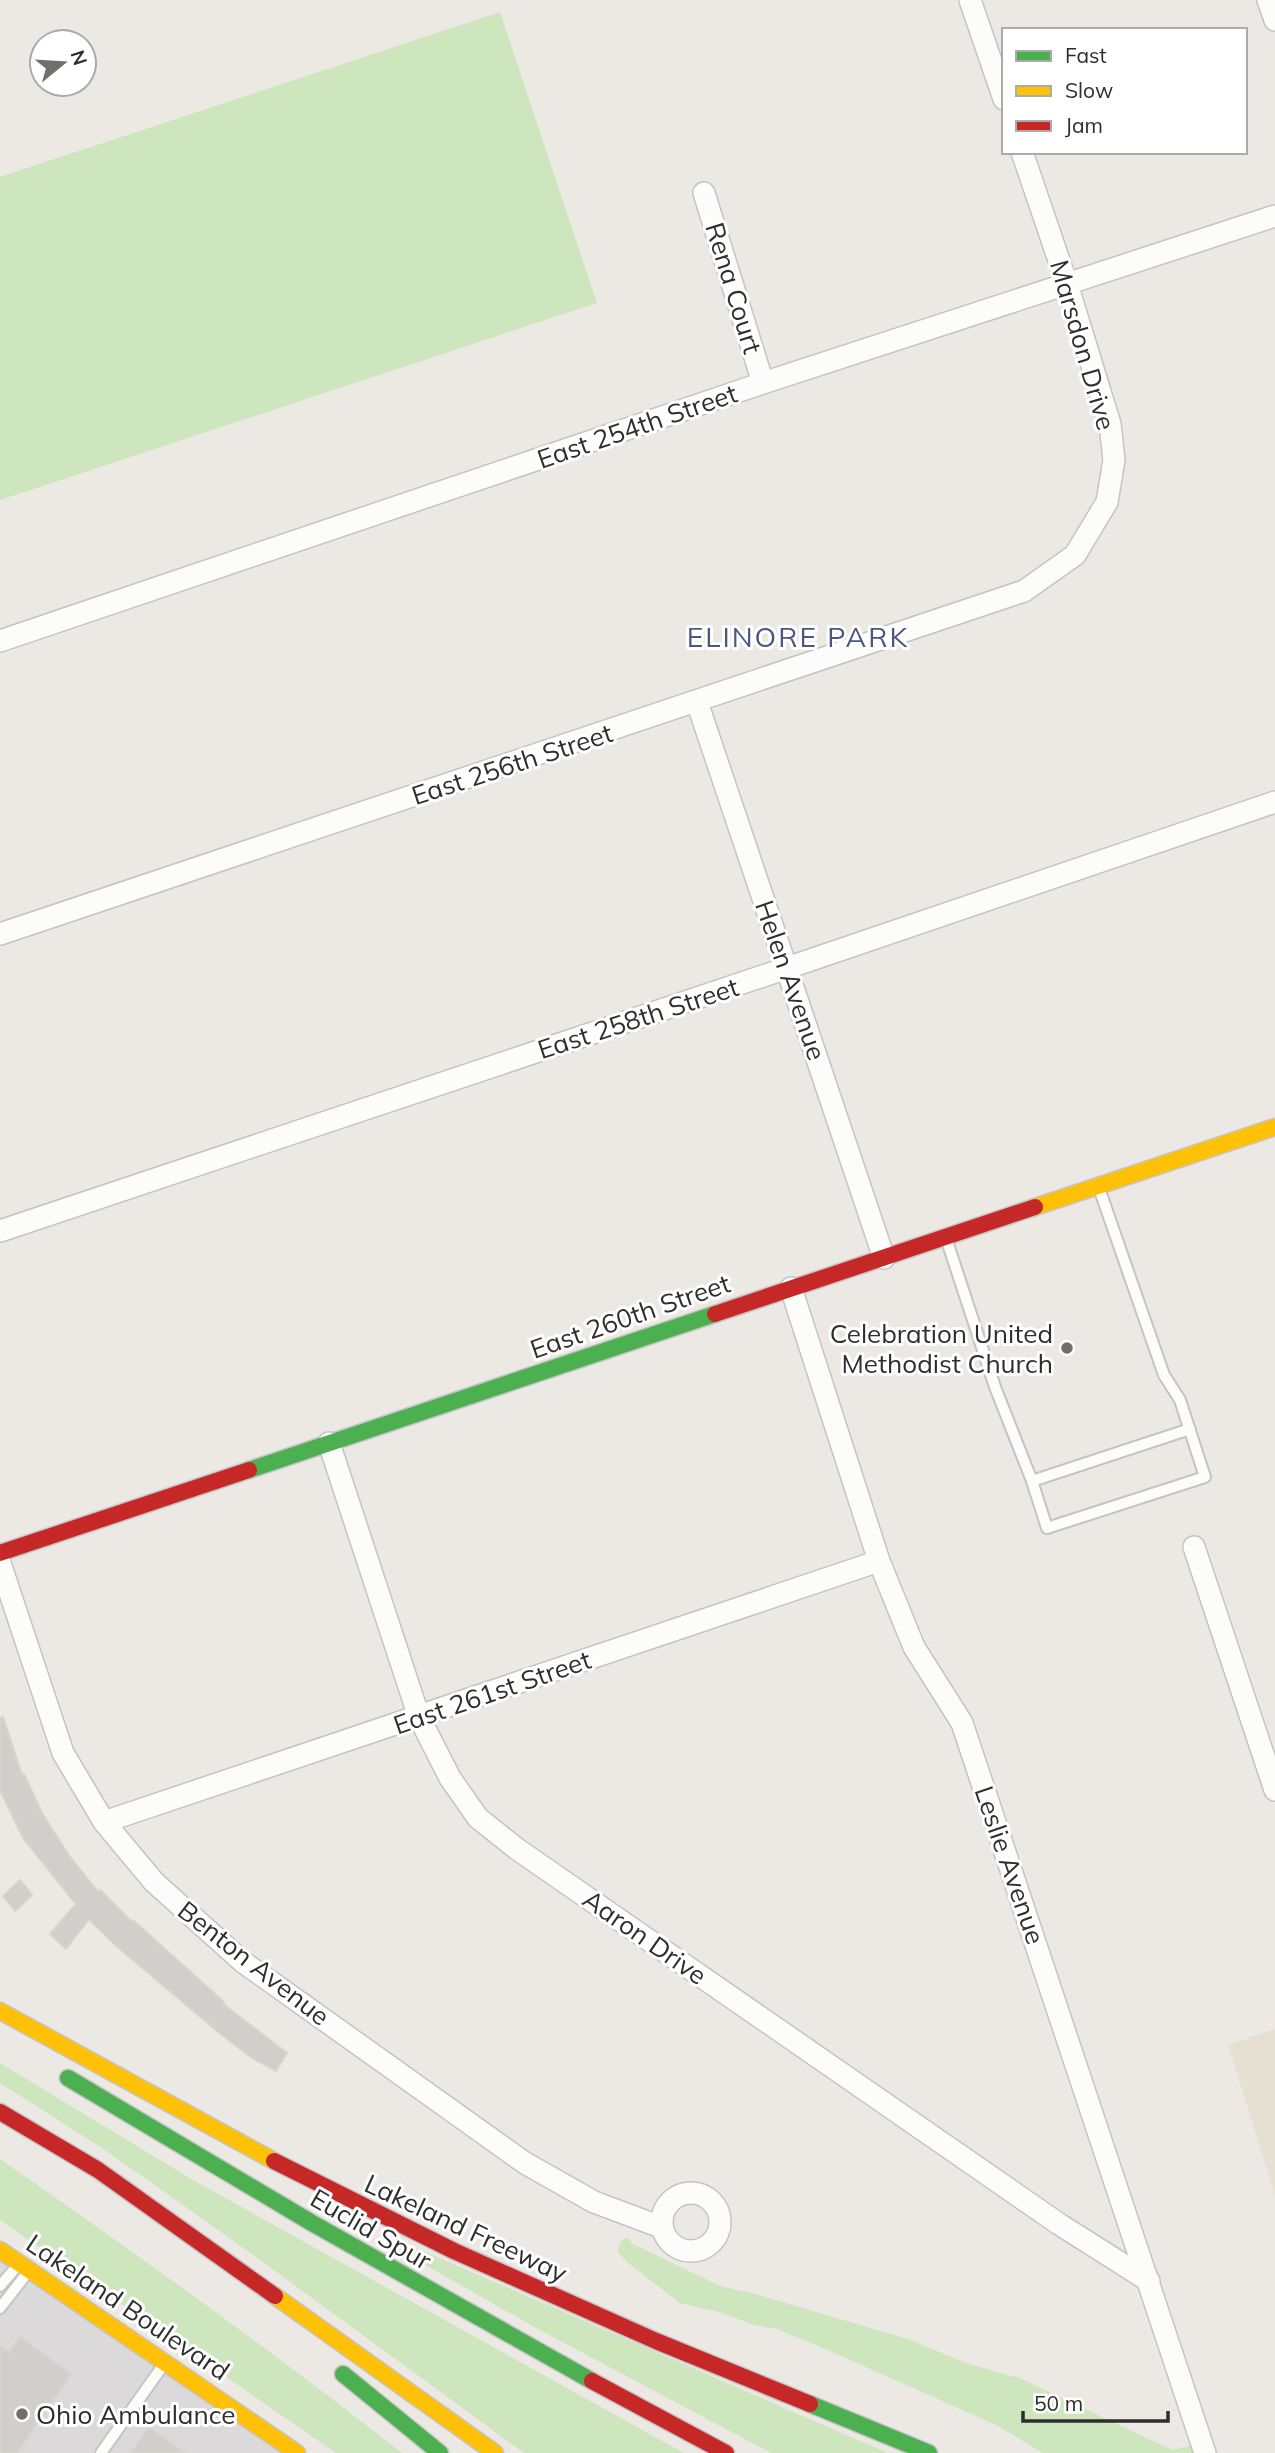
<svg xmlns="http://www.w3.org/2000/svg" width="1275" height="2453" font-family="Mulish,sans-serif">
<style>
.industrial{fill:#dcd9db}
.education{fill:#e6e0d3}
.green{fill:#cee6be}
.building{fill:#d1cecb;stroke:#d7d4d0;stroke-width:2}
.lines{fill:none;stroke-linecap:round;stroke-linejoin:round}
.lane-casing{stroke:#c5c4c5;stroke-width:14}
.street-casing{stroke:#c5c4c5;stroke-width:24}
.fast-casing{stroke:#c5c4c5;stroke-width:19}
.slow-casing{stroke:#c5c4c5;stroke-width:19}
.jam-casing{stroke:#c5c4c5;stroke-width:19}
.lane{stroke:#fcfcfb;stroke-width:10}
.street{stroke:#fcfcfb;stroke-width:21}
.fast{stroke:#4caf50;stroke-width:16}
.slow{stroke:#ffc107;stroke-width:16}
.jam{stroke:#c62828;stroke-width:16}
.poi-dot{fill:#706f6e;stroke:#fff;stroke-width:2.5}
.labels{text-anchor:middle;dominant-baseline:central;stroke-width:6;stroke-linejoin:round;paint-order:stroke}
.street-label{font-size:26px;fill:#2e2e2e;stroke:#fff}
.poi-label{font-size:26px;fill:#2e2e2e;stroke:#fff;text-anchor:end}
.neighbourhood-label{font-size:28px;letter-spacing:2px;fill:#4d5680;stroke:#fff}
</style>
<rect width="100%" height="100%" fill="#ece8e4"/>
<!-- industrial -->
<path class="industrial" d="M0 2250 297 2453H0Z"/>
<!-- education -->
<path class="education" d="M1275 2029V2195L1228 2045Z"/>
<!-- green -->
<path class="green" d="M500 12 597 303 0 500V177Z
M0 2063 193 2180 684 2453H524L245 2249 102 2148 0 2083Z
M0 2159C137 2254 271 2350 402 2453H336L0 2220Z
M628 2238 633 2244 720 2286 759 2295 908 2339 969 2364 1022 2379 1172 2450 1194 2445V2453H1043L996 2425 830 2351 777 2329 754 2325 719 2312 680 2303 628 2263 617 2251 622 2240Z
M412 2246 888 2453H771L536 2328 406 2254Z"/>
<!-- building -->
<path class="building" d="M3 1717 22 1775 24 1774 42 1813 68 1854 98 1892 100 1890 132 1922 133 1920 224 2002 223 2004 287 2053 276 2071 249 2056 217 2031 114 1944 89 1919 66 1949 50 1934 76 1904 23 1838 0 1790V1718Z
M20 1880 32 1895 15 1911 3 1896Z
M20 2337 71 2374 17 2453H0V2346L9 2352Z
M149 2427 185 2453H131Z"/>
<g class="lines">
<!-- lane casing -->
<g class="lane-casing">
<path id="lane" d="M947 1241 995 1387 1032 1481 1047 1528 1205 1477 1180 1400 1164 1375 1099 1188
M1032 1481 1190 1429
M0 2286 18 2265
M0 2308 28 2272
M101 2453 164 2364"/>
</g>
<!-- street casing -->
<g class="street-casing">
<path id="street" d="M970 0 1004 99
M1268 0 1275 20
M704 193 763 383
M0 641 763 383 1275 216
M697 702 884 1258
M0 934 1024 591 1075 555 1107 502 1114 460 1110 424 1067 284 1022 152
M0 1231 787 968 1275 802
M791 1288 879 1561 914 1647 962 1723 1205 2453
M329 1443 419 1717 450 1778 478 1818 517 1849 1059 2224 1149 2281
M1194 1547 1275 1790
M0 1563 63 1753 104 1822 154 1882 243 1962 525 2163 594 2202 661 2227
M104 1822 879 1561
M662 2222a29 29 0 1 1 58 0a29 29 0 1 1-58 0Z"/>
</g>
<!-- fast casing -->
<g class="fast-casing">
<path id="fast" d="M249 1470 715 1314
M68 2078 312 2223 592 2381
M343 2374 440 2453
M810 2404 929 2453"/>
</g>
<!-- slow casing -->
<g class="slow-casing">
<path id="slow" d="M1035 1207 1275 1127
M0 2011 274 2161
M0 2250 297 2453
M275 2296 495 2453"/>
</g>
<!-- jam casing -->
<g class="jam-casing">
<path id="jam" d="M715 1314 1035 1207
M0 1553 249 1470
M0 2112 98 2170 275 2296
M274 2161 454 2251 656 2341 810 2404
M592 2381 726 2453"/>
</g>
<!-- lane -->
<use href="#lane" class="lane"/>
<!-- street -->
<use href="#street" class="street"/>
<!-- fast -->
<use href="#fast" class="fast"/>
<!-- slow -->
<use href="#slow" class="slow"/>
<!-- jam -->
<use href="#jam" class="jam"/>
</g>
<!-- markers -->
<g class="poi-dot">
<circle cx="1067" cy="1348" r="7"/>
<circle cx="22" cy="2414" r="7"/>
</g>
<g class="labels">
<!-- street labels -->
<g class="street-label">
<text transform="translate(734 288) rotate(73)">Rena Court</text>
<text transform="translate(1083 345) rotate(74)">Marsdon Drive</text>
<text transform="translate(637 426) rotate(-19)">East 254th Street</text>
<text transform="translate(512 764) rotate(-18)">East 256th Street</text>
<text transform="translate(791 980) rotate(71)">Helen Avenue</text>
<text transform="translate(638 1018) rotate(-18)">East 258th Street</text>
<text transform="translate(630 1316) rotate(-19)">East 260th Street</text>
<text transform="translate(492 1692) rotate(-19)">East 261st Street</text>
<text transform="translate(1010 1865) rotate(71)">Leslie Avenue</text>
<text transform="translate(645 1937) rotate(35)">Aaron Drive</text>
<text transform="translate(254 1963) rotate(38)">Benton Avenue</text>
<text transform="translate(466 2228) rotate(25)">Lakeland Freeway</text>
<text transform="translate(371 2229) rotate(30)">Euclid Spur</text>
<text transform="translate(128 2307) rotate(34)">Lakeland Boulevard</text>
</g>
<!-- poi labels -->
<g class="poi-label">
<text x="1053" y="1333">Celebration United<tspan x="1053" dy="30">Methodist Church</tspan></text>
<text x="36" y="2414" text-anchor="start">Ohio Ambulance</text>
</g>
<!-- neighbourhood labels -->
<g class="neighbourhood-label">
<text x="798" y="636">ELINORE PARK</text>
</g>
</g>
<!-- legend -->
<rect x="1002" y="28" width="245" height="126" fill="#ffffff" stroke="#ababab" stroke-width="2"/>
<rect x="1016" y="51" width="35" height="10" fill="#4caf50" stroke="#ababab" stroke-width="2"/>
<text x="1065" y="63" font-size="21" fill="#2e2e2e">Fast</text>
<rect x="1016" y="86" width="35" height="10" fill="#ffc107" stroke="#ababab" stroke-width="2"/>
<text x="1065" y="98" font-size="21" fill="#2e2e2e">Slow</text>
<rect x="1016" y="121" width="35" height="10" fill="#c62828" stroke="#ababab" stroke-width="2"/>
<text x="1065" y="133" font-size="21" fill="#2e2e2e">Jam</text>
<!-- north arrow -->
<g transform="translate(63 63) rotate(72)"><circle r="33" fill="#ffffff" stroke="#ababab" stroke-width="2"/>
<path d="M0-5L12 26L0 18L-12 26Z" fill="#706f6e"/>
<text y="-10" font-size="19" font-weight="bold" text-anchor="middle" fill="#2e2e2e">N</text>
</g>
<!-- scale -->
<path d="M1023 2411v10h145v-10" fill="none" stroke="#2e2e2e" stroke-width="3.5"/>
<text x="1034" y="2411" font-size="21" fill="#2e2e2e" stroke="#ffffff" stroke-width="5" paint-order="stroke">50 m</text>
</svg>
